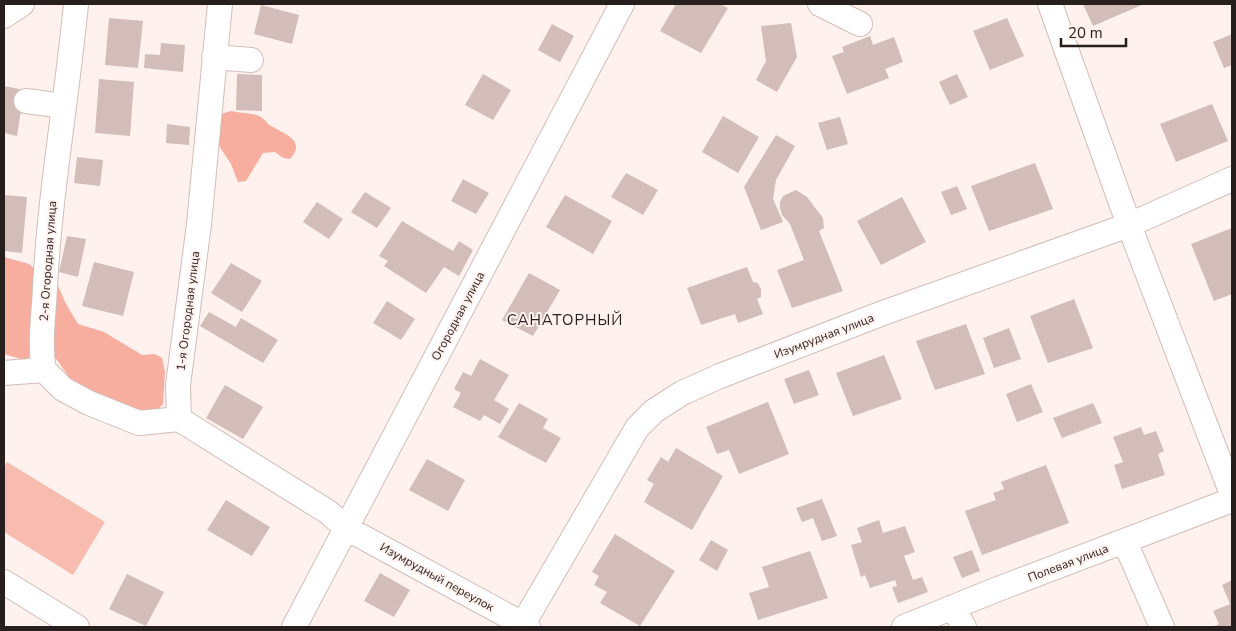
<svg xmlns="http://www.w3.org/2000/svg" width="1236" height="631" font-family="'Nunito Sans',sans-serif">
<style>
.green{fill:#f7bbaf}
.forest{fill:#f8ae9f}
.building{fill:#d2bdb8}
.lines{fill:none;stroke-linecap:round;stroke-linejoin:round}
.minor-casing{stroke:#d2bdb9;stroke-width:26}
.minor{stroke:#fff;stroke-width:24}
.labels{text-anchor:middle;dominant-baseline:central;stroke-width:4;stroke-linejoin:round;paint-order:stroke}
.street-label{font-size:12px;fill:#271f1d;stroke:#fef1ee}
.quarter-label{font-size:15px;letter-spacing:1px;fill:#271f1d;stroke:#fef1ee}
</style>
<rect width="100%" height="100%" fill="#fef1ee"/>
<!-- green -->
<path class="green" d="M7 462 105 522 73 575 4 532V468Z"/>
<!-- forest -->
<path class="forest" d="M231 111C238 113 253 113 259 116 264 118 267 124 271 126 284 134 307 140 290 159L283 158 275 152 263 153 246 181 238 182 231 164 218 144 221 114Z
M4 257 29 264 38 272 55 279 66 304 78 324 104 332 142 355 155 354 162 358 165 372 163 404 154 414H135L94 396 69 377 57 360 46 348 24 360 4 354Z"/>
<!-- building -->
<path class="building" d="M676 4H720L728 8 701 53 660 31Z
M1083 4H1144L1093 26Z
M261 5 299 15 292 44 254 34Z
M109 18 143 21 138 68 105 65Z
M1007 18 1024 56 990 70 973 31Z
M791 23 797 57 777 92 756 80 766 61 761 26Z
M552 24 574 36 560 62 538 50Z
M1232 34V65L1224 68 1213 42Z
M870 36 873 45 894 37 903 62 885 69 889 78 847 94 832 56 844 52 842 47Z
M161 43 185 45 183 72 144 68 145 54 160 55Z
M237 74 262 75V111L236 110Z
M483 74 511 90 493 120 465 105Z
M957 74 968 97 950 105 939 82Z
M99 79 134 82 130 136 95 133Z
M4 86 24 90 17 136 4 133Z
M1212 104 1228 141 1176 162 1160 124Z
M723 116 759 137 738 173 702 152Z
M840 117 848 144 827 150 818 123Z
M167 124 190 127 189 145 166 143Z
M776 135 795 146 776 180 773 199 783 222 761 230 744 187Z
M77 157 103 160 100 186 74 183Z
M1035 163 1053 209 989 231 971 186Z
M626 173 658 190 643 215 611 197Z
M463 179 489 193 476 214 451 201Z
M957 186 967 209 951 215 941 192Z
M796 190 807 197 823 218 824 228 819 231 843 291 792 308 777 270 804 260 790 224 782 215 780 208V202L783 196Z
M365 192 391 208 377 228 351 212Z
M4 195 27 197 22 253 4 251Z
M565 195 612 221 593 254 546 227Z
M902 197 926 242 881 265 857 221Z
M317 202 343 219 329 239 303 222Z
M402 221 453 251 459 241 473 250 459 276 444 267 426 293 384 266 388 261 379 256Z
M1232 228V294L1214 301 1191 244Z
M67 236 86 239 78 277 59 272Z
M94 262 134 272 123 316 82 306Z
M231 263 262 281 242 312 211 293Z
M747 267 753 282 758 283 761 289V297L757 299 763 314 738 323 735 314 701 325 687 288Z
M529 273 560 290 533 336 502 320Z
M1074 299 1093 348 1048 363 1030 316Z
M387 301 415 319 401 340 373 323Z
M209 312 236 327 241 318 278 340 263 363 200 326Z
M966 324 985 374 935 390 916 341Z
M1009 328 1021 359 994 368 983 338Z
M884 355 902 399 853 416 836 373Z
M480 359 509 375 494 400 509 409 500 424 484 415 480 421 453 407 461 393 454 389 463 372 471 376Z
M809 370 819 395 794 404 784 379Z
M1031 384 1043 412 1017 422 1006 394Z
M225 385 263 407 243 439 206 418Z
M768 402 789 454 739 474 729 450 717 454 706 427Z
M519 403 548 419 543 428 561 438 546 463 498 437Z
M1093 403 1102 423 1062 438 1053 418Z
M1141 427 1144 435 1156 431 1164 451 1158 454 1165 475 1122 489 1114 465 1123 462 1113 437Z
M676 448 723 476 692 530 644 502 654 484 647 480 661 457 668 462Z
M427 459 465 480 448 511 409 490Z
M1046 465 1069 523 982 555 965 511 996 500 993 493 1004 489 1001 482Z
M822 499 837 536 822 541 813 518 802 522 796 508Z
M226 500 270 527 252 556 207 530Z
M879 520 883 533 905 526 915 552 904 556 913 580 922 577 928 592 898 603 892 587 897 586 895 580 870 588 865 575 861 577 851 545 862 542 857 528Z
M615 534 675 571 640 626 600 603 607 592 594 585 599 576 592 572Z
M711 540 728 550 717 571 699 560Z
M972 550 980 571 962 578 953 557Z
M810 551 828 598 758 620 749 593 769 587 762 567Z
M380 573 410 590 394 617 364 601Z
M127 574 164 592 146 626 109 609Z
M1232 580V627H1212L1219 624 1213 611 1230 604 1222 585Z"/>
<g class="lines">
<!-- minor casing -->
<g class="minor-casing">
<path id="minor" d="M76 4C67 98 50 192 45 287 44 314 39 344 44 370L63 389 89 403 139 423 179 419
M220 4 199 224 178 385 179 419 328 512 346 528 528 627
M820 4 860 24
M1050 4 1129 225 1232 494
M4 16 22 4
M214 57 251 60
M26 101 64 106
M4 373 44 370
M1125 542 1162 627
M4 582 77 627
M953 607 964 627
M523 624 637 428 654 411 682 393 720 376 883 313 1129 225 1232 179
M294 627 622 4
M904 627 998 589 1232 500"/>
</g>
<!-- minor -->
<use href="#minor" class="minor"/>
</g>
<g class="labels">
<!-- street labels -->
<g class="street-label">
<text transform="translate(48 261) rotate(-86)">2-я Огородная улица</text>
<text transform="translate(188 311) rotate(-83)">1-я Огородная улица</text>
<text transform="translate(458 316) rotate(-62)">Огородная улица</text>
<text transform="translate(824 336) rotate(-21)">Изумрудная улица</text>
<text transform="translate(1068 563) rotate(-21)">Полевая улица</text>
<text transform="translate(437 577) rotate(29)">Изумрудный переулок</text>
</g>
<!-- quarter labels -->
<g class="quarter-label">
<text x="565" y="320">САНАТОРНЫЙ</text>
</g>
</g>
<!-- border -->
<rect width="1236" height="631" fill="none" stroke="#271f1d" stroke-width="10"/>
<!-- scale -->
<path d="M1061 38v8h65v-8" fill="none" stroke="#271f1d" stroke-width="2.5"/>
<text x="1068" y="38" font-size="15" fill="#271f1d" stroke="#fef1ee" stroke-width="4" paint-order="stroke">20 m</text>
</svg>
